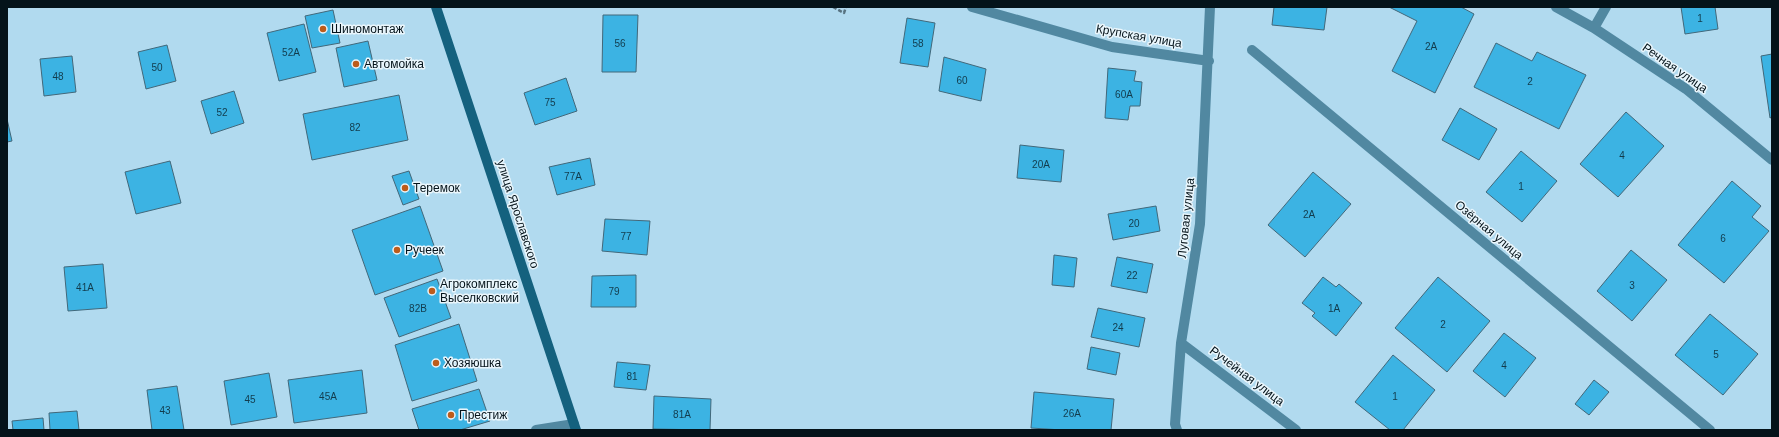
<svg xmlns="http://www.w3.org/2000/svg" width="1779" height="437" font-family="Helvetica,sans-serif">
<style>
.building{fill:#3cb3e3;stroke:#42687a}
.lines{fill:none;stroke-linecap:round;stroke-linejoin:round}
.path{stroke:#577280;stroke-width:2.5;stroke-dasharray:4 2;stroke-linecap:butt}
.street{stroke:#5188a1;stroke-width:10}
.secondary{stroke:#14617e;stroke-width:10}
.poi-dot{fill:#bd5c1b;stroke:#eaf6fc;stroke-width:1.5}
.labels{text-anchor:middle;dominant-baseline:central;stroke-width:3;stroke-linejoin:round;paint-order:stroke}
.number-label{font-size:10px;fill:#123b4c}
.poi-label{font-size:12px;fill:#04131a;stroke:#eaf6fc;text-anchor:start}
.street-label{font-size:12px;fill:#04131a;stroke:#eaf6fc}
</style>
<rect width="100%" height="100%" fill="#b1daef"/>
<!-- building -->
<path class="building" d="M1274 7H1327L1324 30 1272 25Z
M1389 7H1461L1474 14 1435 93 1392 71 1417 21Z
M1681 7H1715L1718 29 1685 34Z
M333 10 340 43 312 48 305 16Z
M603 15H638L636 72H602Z
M907 18 935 23 928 67 900 63Z
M304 24 316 72 279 81 267 33Z
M368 41 377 80 344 87 336 48Z
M1496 43 1532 61 1537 52 1586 75 1559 129 1474 87Z
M167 45 176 81 146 89 138 52Z
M1772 54V117L1770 118 1761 56Z
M72 56 76 92 44 96 40 59Z
M944 57 986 69 981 101 939 91Z
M1108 68 1136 71 1134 81 1142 82 1140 106H1130L1128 120 1105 118Z
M566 78 577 111 535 125 524 93Z
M234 91 244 123 211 134 201 101Z
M399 95 408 140 312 160 303 114Z
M1460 108 1497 129 1479 160 1442 140Z
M1626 112 1664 146 1618 197 1580 164Z
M7 119 12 141 7 142Z
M1020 145 1064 150 1061 182 1017 178Z
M1521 151 1557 181 1522 222 1486 192Z
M590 158 595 185 557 195 549 167Z
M170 161 181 203 136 214 125 172Z
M409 171 419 199 403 205 392 176Z
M1313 172 1351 204 1305 257 1268 225Z
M1732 181 1761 206 1752 217 1769 231 1724 283 1678 245Z
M420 206 443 271 375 295 352 230Z
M1156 206 1160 231 1113 240 1108 214Z
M605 219 650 221 647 255 602 251Z
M1631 250 1667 280 1632 321 1597 291Z
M1054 255 1077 258 1074 287 1052 285Z
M1117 257 1153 264 1147 293 1111 286Z
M103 264 107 308 68 311 64 267Z
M636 275V307H591L592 276Z
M1323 277 1336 287 1339 284 1362 303 1336 336 1312 316 1315 313 1302 303Z
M1438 277 1490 321 1447 372 1395 328Z
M437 279 451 318 399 337 384 298Z
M1098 308 1145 318 1139 347 1091 337Z
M1710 314 1758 354 1723 395 1675 355Z
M459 324 477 381 412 401 395 345Z
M1504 333 1536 358 1505 397 1473 371Z
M1091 347 1120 353 1116 375 1087 369Z
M1393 355 1435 390 1403 430H1390L1355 402Z
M617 362 650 365 646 390 614 387Z
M362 370 367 413 294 423 288 380Z
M269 373 277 417 231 425 224 381Z
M1594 380 1609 392 1589 415 1575 404Z
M177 386 184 430H152L147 390Z
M479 389 490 421 460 430H419L412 409Z
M1034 392 1114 399 1111 430H1062L1031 428Z
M654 396 711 399 710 430 653 429Z
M77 411 79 430H50L49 413Z
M43 418 44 430H13L12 421Z"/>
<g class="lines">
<!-- path -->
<path class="path" d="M833 7 844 13 846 7"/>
<!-- street -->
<path class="street" d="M972 7 1112 47 1209 61
M1556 7 1594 28 1686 89 1772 160
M1594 28 1606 7
M1252 50 1710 430
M1181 343 1296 430
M536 430 574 424
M1177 430 1175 424 1181 343 1200 224 1210 7"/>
<!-- secondary -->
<path class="secondary" d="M436 7 576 430"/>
</g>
<!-- markers -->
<g class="poi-dot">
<circle cx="323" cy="29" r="4"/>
<circle cx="356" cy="64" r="4"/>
<circle cx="405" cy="188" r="4"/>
<circle cx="397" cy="250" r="4"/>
<circle cx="432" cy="291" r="4"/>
<circle cx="436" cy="363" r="4"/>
<circle cx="451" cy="415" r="4"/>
</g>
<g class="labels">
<!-- number labels -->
<g class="number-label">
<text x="1700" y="18">1</text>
<text x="620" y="43">56</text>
<text x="918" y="43">58</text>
<text x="1431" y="46">2А</text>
<text x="291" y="52">52А</text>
<text x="157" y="67">50</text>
<text x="58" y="76">48</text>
<text x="962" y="80">60</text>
<text x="1530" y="81">2</text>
<text x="1124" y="94">60А</text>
<text x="550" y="102">75</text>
<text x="222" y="112">52</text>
<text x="355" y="127">82</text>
<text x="1622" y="155">4</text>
<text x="1041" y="164">20А</text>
<text x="573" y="176">77А</text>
<text x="1521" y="186">1</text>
<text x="1309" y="214">2А</text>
<text x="1134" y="223">20</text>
<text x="626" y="236">77</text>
<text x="1723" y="238">6</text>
<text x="1132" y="275">22</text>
<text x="1632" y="285">3</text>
<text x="85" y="287">41А</text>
<text x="614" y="291">79</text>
<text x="418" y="308">82В</text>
<text x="1334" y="308">1А</text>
<text x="1443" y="324">2</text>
<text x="1118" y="327">24</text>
<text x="1716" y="354">5</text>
<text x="1504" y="365">4</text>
<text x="632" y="376">81</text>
<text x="328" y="396">45А</text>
<text x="1395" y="396">1</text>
<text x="250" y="399">45</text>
<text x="165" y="410">43</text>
<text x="1072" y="413">26А</text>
<text x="682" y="414">81А</text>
</g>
<!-- poi labels -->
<g class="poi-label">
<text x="331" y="29">Шиномонтаж</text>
<text x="364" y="64">Автомойка</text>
<text x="413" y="188">Теремок</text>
<text x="405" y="250">Ручеек</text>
<text x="440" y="284">Агрокомплекс<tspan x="440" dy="14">Выселковский</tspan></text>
<text x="444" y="363">Хозяюшка</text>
<text x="459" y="415">Престиж</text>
</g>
<!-- street labels -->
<g class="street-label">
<text transform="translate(1139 36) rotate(10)">Крупская улица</text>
<text transform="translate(1675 68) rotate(35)">Речная улица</text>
<text transform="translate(518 214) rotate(72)">улица Ярославского</text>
<text transform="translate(1186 218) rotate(-84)">Луговая улица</text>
<text transform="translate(1489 230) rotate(40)">Озёрная улица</text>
<text transform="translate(1247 376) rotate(37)">Ручейная улица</text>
</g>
</g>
<!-- border -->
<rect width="1779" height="437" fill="none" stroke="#04131a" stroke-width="16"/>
</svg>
